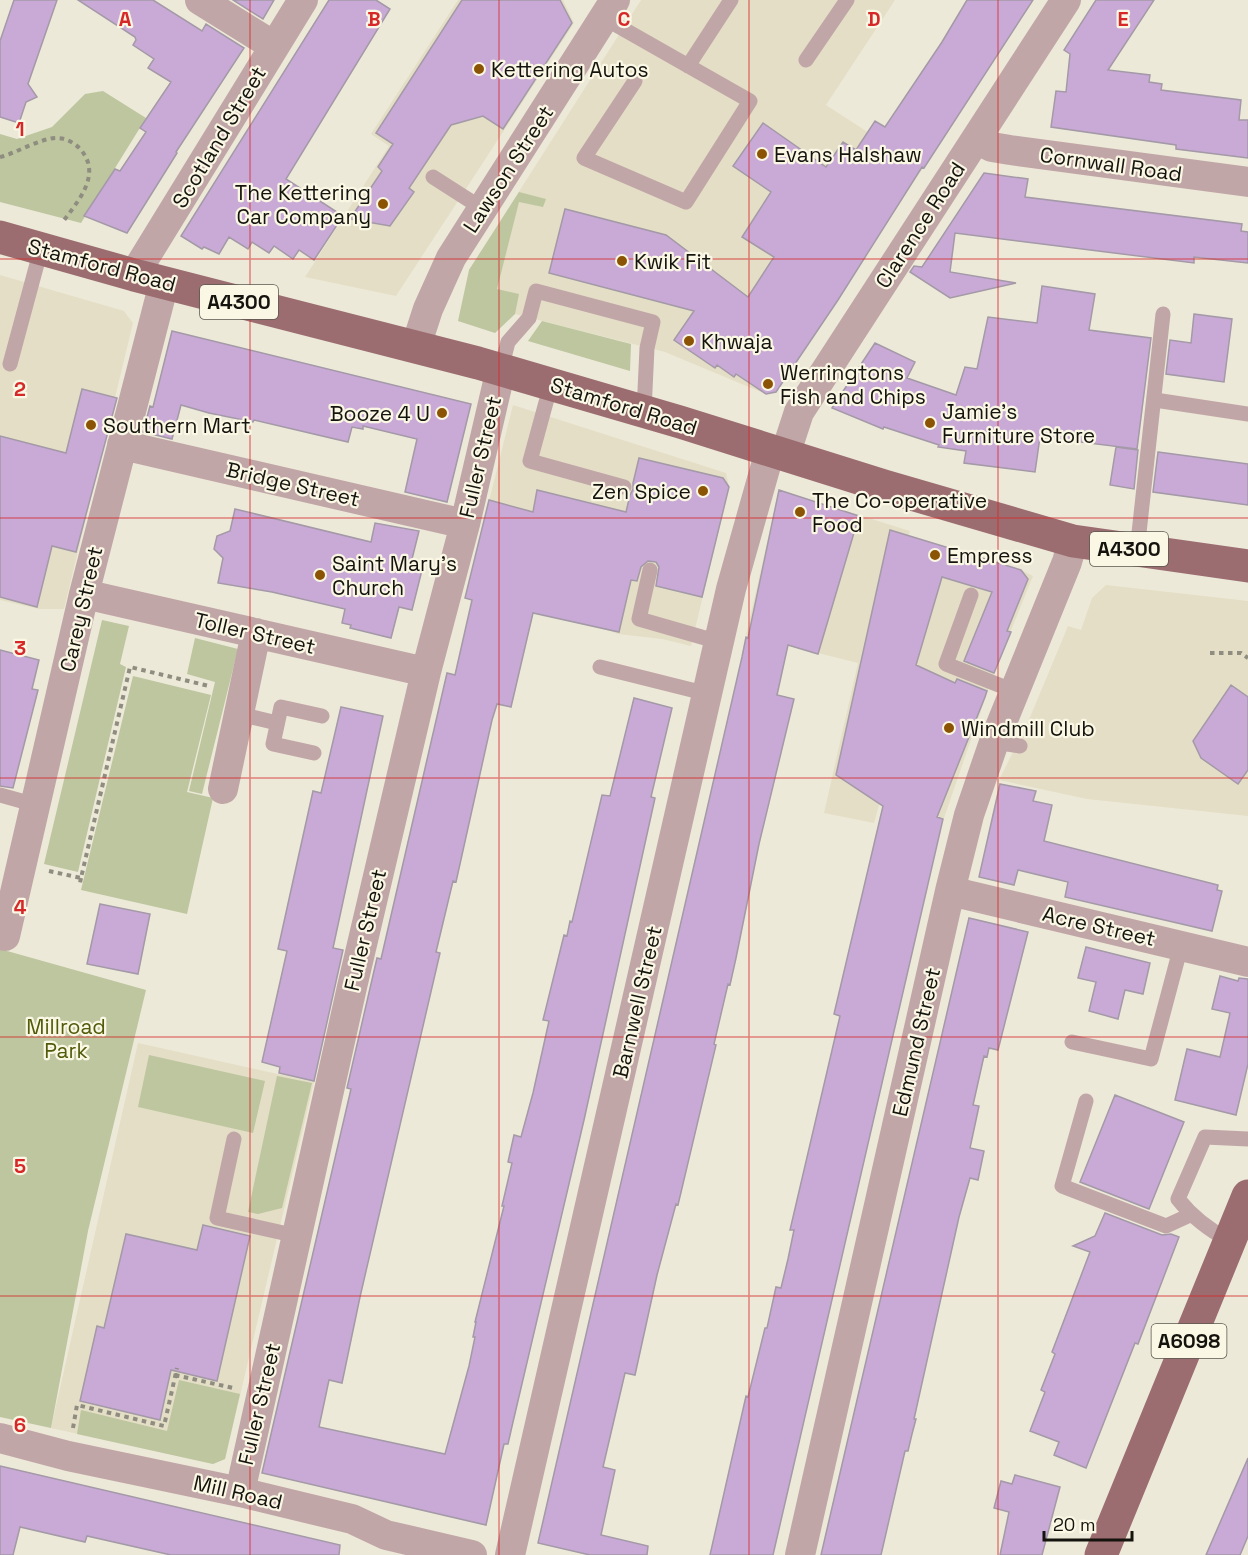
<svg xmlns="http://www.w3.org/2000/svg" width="1248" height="1555" font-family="'Space Grotesk',sans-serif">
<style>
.built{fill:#e3dec5}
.green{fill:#bdc69f}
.building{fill:#c9aad6;stroke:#a399a7;stroke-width:1.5}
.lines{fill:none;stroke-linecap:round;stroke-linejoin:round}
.path{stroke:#8f8c80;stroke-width:4;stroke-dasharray:4.5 4.5;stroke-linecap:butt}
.lane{stroke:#c1a6a7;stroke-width:15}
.street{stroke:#c1a6a7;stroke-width:30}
.primary{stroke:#9c6d70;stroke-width:33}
.grid{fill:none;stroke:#d62828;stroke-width:1.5;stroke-opacity:0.55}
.poi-dot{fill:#8a5404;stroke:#faf7e5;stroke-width:2}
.labels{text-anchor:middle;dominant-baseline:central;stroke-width:4.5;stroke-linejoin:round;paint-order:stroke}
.shield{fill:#faf7e5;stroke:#59574e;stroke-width:1.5}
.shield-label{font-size:20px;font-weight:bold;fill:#14130d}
.poi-label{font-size:21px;fill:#14130d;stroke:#faf7e5;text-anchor:start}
.street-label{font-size:21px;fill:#14130d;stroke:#faf7e5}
.park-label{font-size:21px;fill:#4f5b08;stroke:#faf7e5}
.grid-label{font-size:20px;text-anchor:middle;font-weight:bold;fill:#d62828;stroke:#faf7e5;stroke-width:4.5;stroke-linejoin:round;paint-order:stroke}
</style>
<rect width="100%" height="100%" fill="#ede9d8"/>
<!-- built -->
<path class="built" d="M458 0H563L574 23 396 296 305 277 389 146 371 134Z
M641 0H895L826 105 923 168 776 392 766 394 665 352 515 314 469 270Z
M0 275 124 311 133 323 64 609H39L0 600Z
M513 405 726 473 729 487 691 646 662 639 618 634 598 627 465 598Z
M779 490 910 531 908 536 1021 570 1033 576 995 670 944 818 880 802 874 823 824 813 858 663 746 635Z
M1106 585 1248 601V816L1087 799 999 780 1028 722 1068 626 1081 630 1092 598Z
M138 1043 314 1082 225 1459 213 1464 51 1428Z"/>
<!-- green -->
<path class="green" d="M103 91 146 118 81 223 0 202V134L17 139 52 127 85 94Z
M519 192 546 199 543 207 519 202 497 289 519 294 515 314 495 333 458 321 469 270Z
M542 321 631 344 630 371 528 341Z
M102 620 129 626 120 664 126 667 78 872 44 864Z
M195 638 238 649 202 794 189 791 215 682 187 674Z
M133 676 211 695 187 792 213 798 187 914 81 890Z
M0 949 146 990 88 1231 51 1428 0 1417Z
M149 1055 265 1081 253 1133 138 1107Z
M277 1076 312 1083 282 1208 258 1214 248 1212Z
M179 1380 240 1394 225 1459 213 1464 77 1434 81 1410 167 1431Z"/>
<!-- building -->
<path class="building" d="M14 0H57L28 84 37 97 26 102 19 123 0 117V41Z
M78 0H153L202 31 206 24 244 48 176 152 177 153 127 233 84 216 115 169 120 171 146 132 140 128 171 82 148 68 154 59 133 45 136 40 135 37Z
M233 0H274L263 19Z
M329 0H376L390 9 286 179 343 216 314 260 299 250 293 259 274 246 269 253 252 242 248 249 229 237 219 254 204 247 202 249 181 236Z
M462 0H560L572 23 503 129 483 116 451 125 409 188 414 192 390 226 350 219 382 171 378 167 393 144 376 133Z
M967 0H1033L924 168 922 167 838 300 776 392 766 394 736 374 734 377 717 365 715 368 674 340 694 311 549 273 565 209 666 235 748 297 774 257 742 237 771 192 733 166 763 123 826 167 843 142 856 150 875 121 885 127 942 42Z
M1096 0H1154L1108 70 1150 75 1149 82 1162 84 1161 90 1241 100 1239 120H1248V158L1176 149V145L1051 127 1056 91 1066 92 1070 54 1064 50Z
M984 173 1028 179 1025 197 1242 224 1241 231 1248 232V263L1194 257V263L955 233 950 272 1016 283 950 298 910 272 914 266 922 267Z
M1042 286 1095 294 1089 330 1151 338 1137 449 1040 437 1035 472 964 463 966 451 938 447 939 445 884 427 883 429 832 408 875 343 915 362 907 378 956 395 965 367 977 369 988 317 1037 323Z
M1194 314 1232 319 1224 382 1166 374 1170 340 1191 343Z
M172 331 471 404 447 502 405 492 417 439 363 426V429L352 427 348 442 254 420 253 422 209 413 181 405 172 439 143 432 150 406 153 407Z
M82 389 117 398 76 552 52 546 37 607 0 597V436L66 453Z
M1116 447 1138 450 1134 489 1110 485Z
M1158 452 1248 464V505L1153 492Z
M639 458 723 478 729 487 702 597 656 586 659 567 656 562 648 561 641 567 637 581 631 580 619 632 533 613 511 707 497 704 492 720 456 882 453 881 436 952 440 953 360 1297 342 1383 329 1380 319 1427 445 1454 469 1366 475 1337H473L476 1322H475L504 1206H502L512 1163 508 1162 514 1135 521 1137 533 1093 549 1021 543 1020 564 935 567 936 570 921 572 922 602 795 610 796 634 698 672 708 651 797 655 798 584 1120 513 1422 508 1444H504L486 1525 262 1473 351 1089 347 1088 377 958 381 959 447 673 455 675 472 600 465 598 489 500 533 512 537 490 626 512 630 495 633 489V483Z
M779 490 859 516 818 654 788 645 777 695 794 699 759 844 736 958 730 985 728 984 714 1044 716 1045 678 1205 676 1204 657 1275 635 1375 625 1373 603 1467 615 1470 601 1535 648 1546 647 1555H590L538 1543 742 657 746 637 748 638Z
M235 509 371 542 375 523 419 531 410 567 422 570 412 610 399 607 391 638 350 628 351 625 342 623 345 609 272 592 218 583 223 558 214 549 217 536 230 531Z
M890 530 1021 570 1028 579 1007 631 1011 632 994 673 964 661 992 592 942 577 916 665 955 683 957 679 987 691 985 697 937 817 943 819 773 1555H710L746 1396 748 1397 765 1328H767L776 1287 781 1288 788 1259 794 1230H790L840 1016 834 1014 883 806 836 775Z
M0 650 39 660 32 689 38 690 13 788 0 786Z
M1231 685 1248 697V770L1238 784 1201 758 1193 741Z
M341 707 383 716 333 948 343 950 314 1081 279 1073 280 1067 262 1062 287 951 278 949 293 881 313 791 321 793Z
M1000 784 1036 791 1033 801 1052 805 1044 841 1218 885 1217 890 1222 891 1212 931 1065 897 1068 882 1018 870 1014 885 979 877Z
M100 904 150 914 138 974 87 964Z
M969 918 1028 932 998 1050 989 1048 987 1057 984 1056 973 1105 979 1106 970 1148 984 1151 978 1180 970 1178 959 1217 914 1419H916L912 1434 908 1451H905L881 1555H821Z
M1086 947 1150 963 1143 994 1125 990 1118 1019 1089 1011 1096 982 1078 978Z
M1220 976 1238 981 1239 978 1248 979V1064L1236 1115 1175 1100 1187 1049 1220 1057 1230 1013 1212 1009Z
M1115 1095 1184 1122 1149 1209 1080 1182Z
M1105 1213 1162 1235 1171 1234 1179 1237 1138 1344 1135 1343 1086 1468 1054 1455 1059 1442 1030 1431 1045 1392 1041 1390 1055 1354 1052 1352 1090 1252 1073 1246 1095 1236Z
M203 1225 250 1236 217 1381 171 1370 160 1420 80 1401 97 1326 104 1328 126 1234 197 1250Z
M1248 1458V1536L1240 1555H1206Z
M0 1466 340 1545 339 1555H171L87 1536 85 1542 20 1527 13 1555H0Z
M1015 1475 1060 1487 1042 1555H1000L1009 1512 994 1508 1001 1481 1012 1484Z"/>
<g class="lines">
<!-- path -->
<path class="path" d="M0 157C17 153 40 138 57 138 66 138 75 143 81 150 102 175 78 201 62 223
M1210 653H1241L1248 658
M49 871 81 878 130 667 209 686
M81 878 80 883H83
M175 1375 233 1388
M73 1428 77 1405 164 1426 177 1368"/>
<!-- lane -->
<path class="lane" d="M604 18 750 101 686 202 584 158 635 81
M806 60 847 0
M688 66 731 0
M433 177 483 209
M10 364 41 249
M501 369 508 342 529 318 536 291 653 322 647 348 644 411
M551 384 530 461 624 487
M1155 400 1248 414
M1137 551 1163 314
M650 570 639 619 719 642
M971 595 946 664 1014 691
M600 667 708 694
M239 714 277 723
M994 742 1020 746
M314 753 273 744 281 707 322 716
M0 795 36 805
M1072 1042 1151 1059 1181 946
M1086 1101 1062 1186 1166 1226 1190 1215
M234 1139 217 1218 297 1236
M1230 1241C1209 1230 1193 1218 1178 1199L1205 1137 1248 1139"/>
<!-- street -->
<path class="street" d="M200 0 274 46
M976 139 992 147 1010 150 1248 182
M134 275 303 0
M416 346 428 309 451 258 615 0
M122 445 465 524
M785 455 799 412 1066 0
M84 594 426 672
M223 789 256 633
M950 891 1248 962
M5 936 84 594 164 283
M0 1438 68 1456 240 1492 352 1519 386 1535 472 1555
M240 1492 352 987 426 672 465 524 501 369
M510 1555 731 589 770 451
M800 1555 950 891 969 815 994 742 1067 562 1073 541"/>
<!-- primary -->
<path class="primary" d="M0 237 134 275 478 363 680 422 884 486 1073 541 1248 566
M1101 1555 1248 1196"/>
</g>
<!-- grid -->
<path class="grid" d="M250 0V1555M499 0V1555M749 0V1555M998 0V1555M0 259H1248M0 518H1248M0 778H1248M0 1037H1248M0 1296H1248"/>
<!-- markers -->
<g class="poi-dot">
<circle cx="479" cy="69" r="6"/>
<circle cx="762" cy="154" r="6"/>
<circle cx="383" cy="204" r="6"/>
<circle cx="622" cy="261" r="6"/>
<circle cx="689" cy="341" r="6"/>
<circle cx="768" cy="384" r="6"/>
<circle cx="442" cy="413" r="6"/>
<circle cx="930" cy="423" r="6"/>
<circle cx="91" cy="425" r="6"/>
<circle cx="703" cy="491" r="6"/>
<circle cx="800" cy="512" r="6"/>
<circle cx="935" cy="555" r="6"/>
<circle cx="320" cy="575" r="6"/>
<circle cx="949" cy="728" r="6"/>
</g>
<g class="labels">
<!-- shield labels -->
<g class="shield">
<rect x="200" y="285" width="78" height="34" rx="4.5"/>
<rect x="1090" y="532" width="78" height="34" rx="4.5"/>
<rect x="1151.5" y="1324" width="75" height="34" rx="4.5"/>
</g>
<g class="shield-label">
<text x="239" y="302">A4300</text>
<text x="1129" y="549">A4300</text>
<text x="1189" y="1341">A6098</text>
</g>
<!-- poi labels -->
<g class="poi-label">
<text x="491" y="69">Kettering Autos</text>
<text x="774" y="154">Evans Halshaw</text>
<text x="371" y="192" text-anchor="end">The Kettering<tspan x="371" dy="24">Car Company</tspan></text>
<text x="634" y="261">Kwik Fit</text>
<text x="701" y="341">Khwaja</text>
<text x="780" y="372">Werringtons<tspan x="780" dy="24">Fish and Chips</tspan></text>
<text x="942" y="411">Jamie's<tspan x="942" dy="24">Furniture Store</tspan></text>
<text x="430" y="413" text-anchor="end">Booze 4 U</text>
<text x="103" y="425">Southern Mart</text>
<text x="691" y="491" text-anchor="end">Zen Spice</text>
<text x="812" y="500">The Co-operative<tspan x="812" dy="24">Food</tspan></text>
<text x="947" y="555">Empress</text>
<text x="332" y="563">Saint Mary's<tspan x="332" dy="24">Church</tspan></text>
<text x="961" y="728">Windmill Club</text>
</g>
<!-- street labels -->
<g class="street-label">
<text transform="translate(219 137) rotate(-59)">Scotland Street</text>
<text transform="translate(1111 164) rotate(8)">Cornwall Road</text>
<text transform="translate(508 169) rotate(-57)">Lawson Street</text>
<text transform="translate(920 225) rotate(-57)">Clarence Road</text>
<text transform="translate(102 265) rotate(15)">Stamford Road</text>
<text transform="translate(624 406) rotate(17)">Stamford Road</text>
<text transform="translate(480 457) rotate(-77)">Fuller Street</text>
<text transform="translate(293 484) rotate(13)">Bridge Street</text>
<text transform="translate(81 609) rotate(-77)">Carey Street</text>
<text transform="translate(255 633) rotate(13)">Toller Street</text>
<text transform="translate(1099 926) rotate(13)">Acre Street</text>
<text transform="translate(365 930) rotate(-77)">Fuller Street</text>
<text transform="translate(637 1002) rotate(-77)">Barnwell Street</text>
<text transform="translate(916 1042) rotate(-77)">Edmund Street</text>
<text transform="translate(259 1404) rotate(-77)">Fuller Street</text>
<text transform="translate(238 1492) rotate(13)">Mill Road</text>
</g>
<!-- park labels -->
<g class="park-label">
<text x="66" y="1026">Millroad<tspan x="66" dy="24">Park</tspan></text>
</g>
</g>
<g class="grid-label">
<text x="125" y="26">A</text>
<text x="374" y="26">B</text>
<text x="624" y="26">C</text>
<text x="874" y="26">D</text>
<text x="1123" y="26">E</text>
<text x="20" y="136">1</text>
<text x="20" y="396">2</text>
<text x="20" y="655">3</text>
<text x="20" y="914">4</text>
<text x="20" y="1173">5</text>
<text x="20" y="1432">6</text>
</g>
<!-- scale -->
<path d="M1044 1531v9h88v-9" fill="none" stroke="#14130d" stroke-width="3"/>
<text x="1053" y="1531" font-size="18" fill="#14130d" stroke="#faf7e5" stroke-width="4.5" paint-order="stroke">20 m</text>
</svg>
